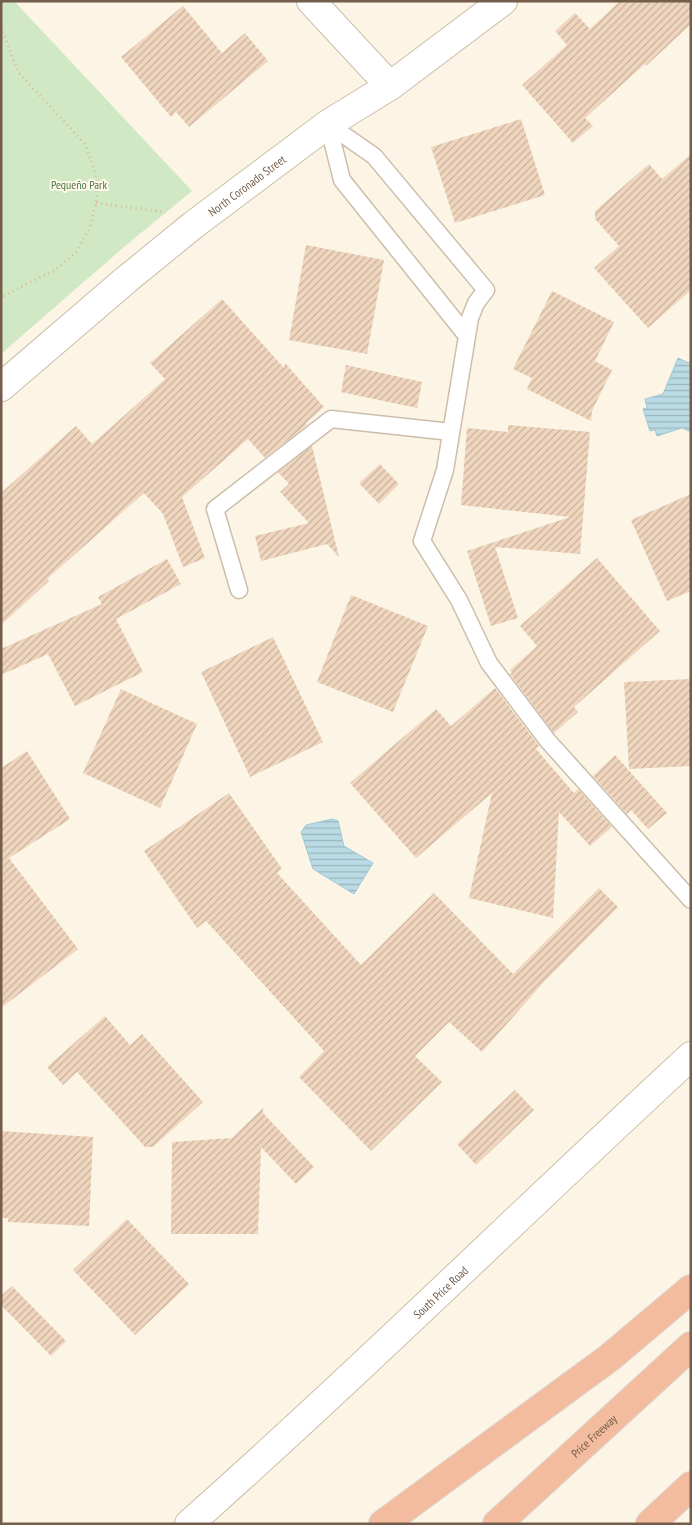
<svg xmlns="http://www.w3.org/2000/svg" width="692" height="1525" font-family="'PT Sans Narrow',sans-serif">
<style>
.green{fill:#d0e9c4}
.water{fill:url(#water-rules);stroke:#a1cad6}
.building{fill:url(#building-hatch)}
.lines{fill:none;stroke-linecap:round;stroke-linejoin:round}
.service-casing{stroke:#cdbdac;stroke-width:19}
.minor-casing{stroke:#cdbdac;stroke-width:30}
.tertiary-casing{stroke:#cdbdac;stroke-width:30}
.secondary-casing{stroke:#d0bea9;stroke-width:30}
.motorway-casing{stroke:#dbd5d0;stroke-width:30}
.path{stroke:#d5baa1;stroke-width:3;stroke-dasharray:1 4;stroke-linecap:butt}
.service{stroke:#fff;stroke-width:16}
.minor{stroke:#fff;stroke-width:28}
.tertiary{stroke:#fff;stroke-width:28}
.secondary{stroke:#fff;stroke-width:28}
.motorway{stroke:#f4bc9e;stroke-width:28}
.labels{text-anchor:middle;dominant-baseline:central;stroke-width:4;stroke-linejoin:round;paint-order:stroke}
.park-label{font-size:12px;fill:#4f7943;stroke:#fff9ec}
.street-label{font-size:12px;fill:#745d4b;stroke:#fff9ec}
</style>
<defs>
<pattern id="water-rules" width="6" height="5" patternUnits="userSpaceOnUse" patternTransform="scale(1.25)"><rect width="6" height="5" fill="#badbe5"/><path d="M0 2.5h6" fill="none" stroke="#9cb5bc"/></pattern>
<pattern id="building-hatch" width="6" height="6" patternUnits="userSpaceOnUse" patternTransform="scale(1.25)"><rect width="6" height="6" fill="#f0d6be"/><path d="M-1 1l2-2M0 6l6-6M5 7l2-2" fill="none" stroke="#c7b19c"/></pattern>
</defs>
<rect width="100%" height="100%" fill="#fcf5e5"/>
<!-- green -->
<path class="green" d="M1 1H14L192 191 124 247 1 354Z"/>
<!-- water -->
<path class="water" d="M678 358 689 363 691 360V430L689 431 682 428 657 436 655 430 650 431 643 409 647 408 645 399 663 394Z
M332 819 338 821 344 846 373 863 354 894 313 869 301 832 306 825Z"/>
<!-- building -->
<path class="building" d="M620 1H691V24L646 66 645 64 585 118 593 126 573 143 522 85 567 45 555 31 575 13 590 29Z
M183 6 222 53 245 33 268 61 189 127 176 112 171 117 121 57Z
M521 119 545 195 455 223 431 147Z
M691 154V290L648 328 594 268 619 246 595 219V211L649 164 662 179Z
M306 245 384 260 367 354 289 340Z
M552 291 614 322 595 361 612 370 592 411 591 421 527 389 532 378 513 369Z
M222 299 284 368 285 363 324 407 306 423 307 425 265 458 248 439 182 497 205 558 183 567 163 514 144 493 47 579 49 581 1 625V493L76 426 92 444 116 423 165 379 150 363Z
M346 365 422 382 417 408 341 392Z
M508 425 590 432 580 554 495 547 518 618 491 626 467 551 570 517 461 505 467 428 508 432Z
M312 446 339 557 327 544 261 561 255 536 309 523 280 492 289 484 278 472Z
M380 464 399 484 379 504 359 483Z
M691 494V591L667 601 631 520Z
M597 558 660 631 574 707 578 712 554 733 510 674 512 673 510 670 537 646 520 626Z
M167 559 181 584 116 619 143 672 75 706 48 654 1 675V649L102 604 98 597Z
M351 595 428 626 393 712 317 682Z
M273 637 323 742 250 777 201 672Z
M691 679V766L629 769 624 682Z
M495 688 539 746 536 749 574 793 578 789 612 827 590 846 559 812 553 918 469 898 492 793 416 858 350 783 436 709 451 726Z
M121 689 197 724 160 808 83 773Z
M27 751 70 819 9 858 78 949 1 1008V768Z
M615 755 667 813 648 829 631 810 627 814 593 776Z
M229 793 282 869 277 873 361 965 434 893 513 974 599 888 618 907 543 983 482 1052 449 1022 415 1056 442 1082 371 1151 299 1077 324 1051 206 921 197 928 144 851Z
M105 1016 130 1045 142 1034 203 1102 153 1147H145L77 1072 63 1085 47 1067Z
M515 1090 534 1110 476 1165 457 1144Z
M263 1108V1113L314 1167 296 1184 261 1147 258 1234H171L172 1142 232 1138Z
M1 1131 93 1137 89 1226 8 1222V1218H1Z
M127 1219 189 1284 135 1335 73 1270Z
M12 1286 66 1341 51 1356 1 1305V1296Z"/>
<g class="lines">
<!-- service casing -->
<g class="service-casing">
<path id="service" d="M328 124 374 156 486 290 476 303 470 318 445 470 422 541 459 600 489 663 548 741 691 900
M328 124 342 180 467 336
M239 590 215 509 331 419 451 432"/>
</g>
<!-- minor casing -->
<g class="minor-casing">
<path id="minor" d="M311 1 390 86"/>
</g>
<!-- tertiary casing -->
<g class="tertiary-casing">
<g id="tertiary">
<path id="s1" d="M1 387 127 279 192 226 328 124 390 86 503 1"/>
</g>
</g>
<!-- secondary casing -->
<g class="secondary-casing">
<g id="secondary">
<path id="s2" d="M189 1524C360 1372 523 1211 691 1056"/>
</g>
</g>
<!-- motorway casing -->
<g class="motorway-casing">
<g id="motorway">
<path d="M383 1524 609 1358 691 1289"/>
<path id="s3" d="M497 1524 691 1346"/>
<path d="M650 1524 691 1486"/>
</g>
</g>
<!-- path -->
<path class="path" d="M1 27 18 72 85 144 95 171 97 199 90 227 76 252 54 271 28 283 1 298
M96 203 165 212"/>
<!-- service -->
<use href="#service" class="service"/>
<!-- minor -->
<use href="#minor" class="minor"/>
<!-- tertiary -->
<use href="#tertiary" class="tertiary"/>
<!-- secondary -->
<use href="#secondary" class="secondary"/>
<!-- motorway -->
<use href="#motorway" class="motorway"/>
</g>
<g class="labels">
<!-- park labels -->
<g class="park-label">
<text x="79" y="184">Pequeño Park</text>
</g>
<!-- street labels -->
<g class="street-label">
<text stroke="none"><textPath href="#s1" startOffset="318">North Coronado Street</textPath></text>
<text stroke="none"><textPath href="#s2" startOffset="342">South Price Road</textPath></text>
<text stroke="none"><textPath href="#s3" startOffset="131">Price Freeway</textPath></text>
</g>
</g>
<!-- border -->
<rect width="692" height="1525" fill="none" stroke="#745d4b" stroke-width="5"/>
</svg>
